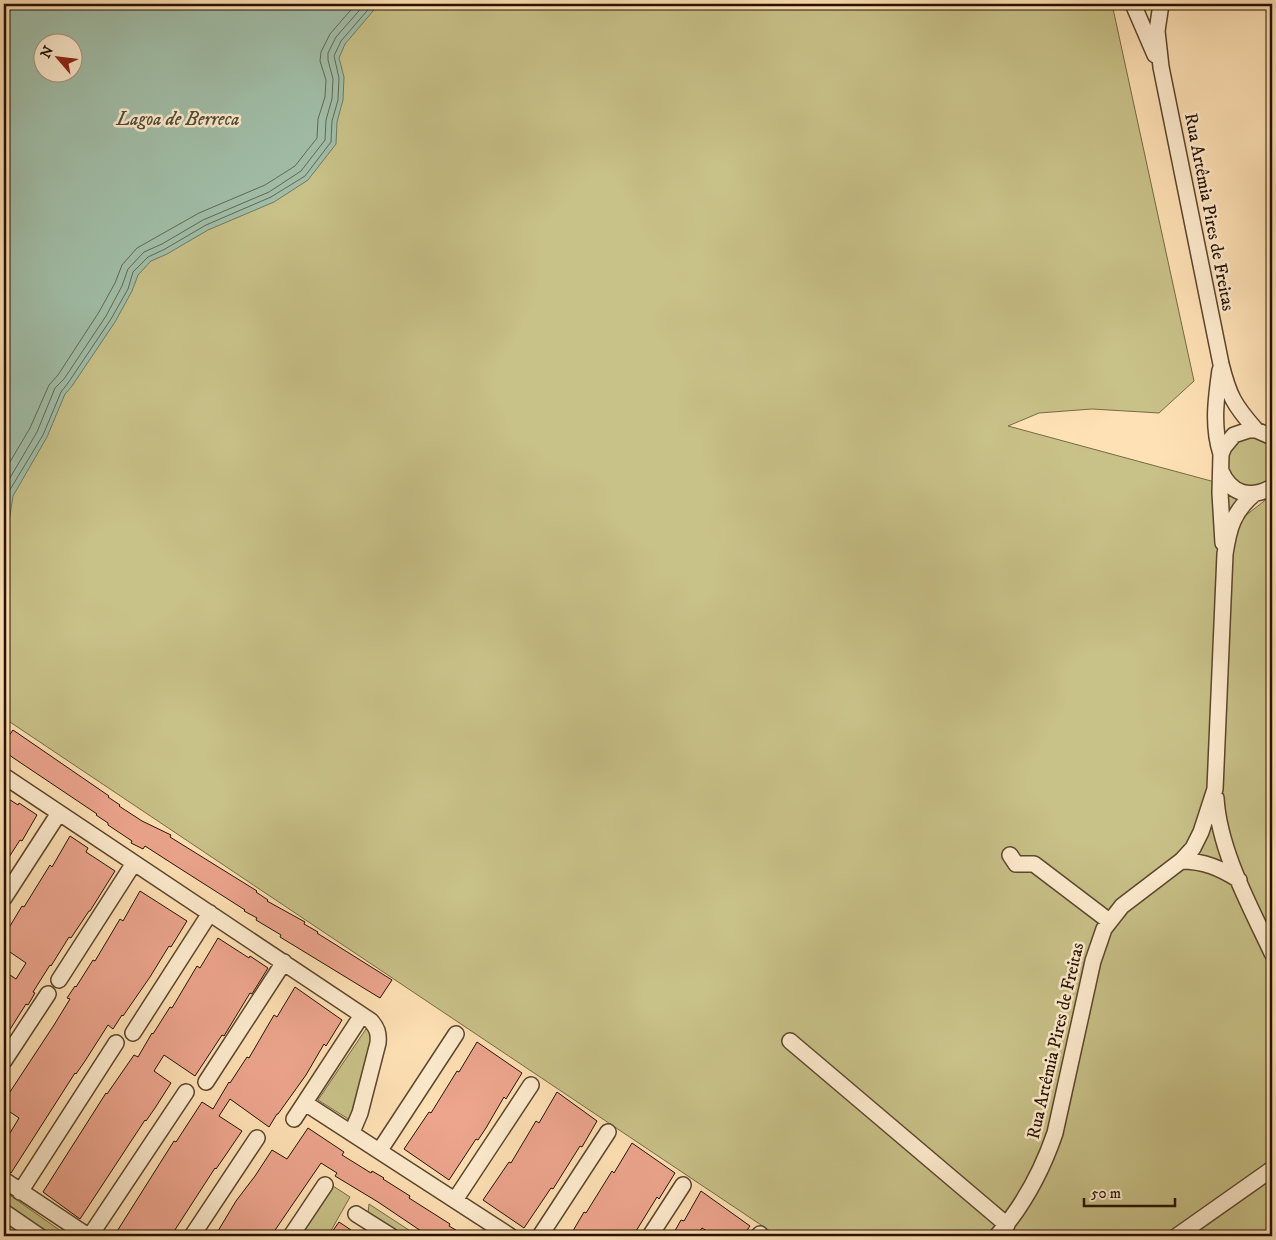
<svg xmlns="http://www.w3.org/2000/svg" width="1276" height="1240" font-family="'IM FELL DW Pica',serif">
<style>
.green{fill:#c8c188;stroke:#776a44;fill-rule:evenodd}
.water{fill:#a1bea8;stroke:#707965;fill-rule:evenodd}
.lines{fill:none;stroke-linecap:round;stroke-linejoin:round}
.shore{stroke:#646854;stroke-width:1}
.building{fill:#eda58e;stroke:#261200}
.minor-casing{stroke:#5c462d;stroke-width:18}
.minor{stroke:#feeccf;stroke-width:15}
.labels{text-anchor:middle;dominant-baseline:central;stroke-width:5;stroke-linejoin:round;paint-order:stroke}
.street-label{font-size:18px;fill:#261200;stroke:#feeccf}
.water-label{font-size:19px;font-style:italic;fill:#514e3b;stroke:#feeccf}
</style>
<rect width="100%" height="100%" fill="#fee1b5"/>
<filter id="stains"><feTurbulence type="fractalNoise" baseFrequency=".004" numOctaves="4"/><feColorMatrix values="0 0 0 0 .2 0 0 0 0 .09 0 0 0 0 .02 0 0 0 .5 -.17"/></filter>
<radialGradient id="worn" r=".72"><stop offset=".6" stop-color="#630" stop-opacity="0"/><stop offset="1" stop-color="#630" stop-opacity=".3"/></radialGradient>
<!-- green -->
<path class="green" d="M4 4H1112L1194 381 1159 413 1092 409 1039 413 1008 426 1237 488 1234 485 1225 461 1236 441C1250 437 1261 435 1272 446V481L1249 491 1245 516 1272 495V1236H767L770 1231 4 718ZM42 42H72V72H42Z
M366 1029 370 1032 372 1037 350 1120 318 1100Z
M333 1186 350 1197 328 1236H301Z
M4 1191 68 1236H4Z
M369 1204 418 1236H404L368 1213Z"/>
<!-- water -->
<path class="water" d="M4 4H379L345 44 339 58 344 77 343 100 337 122 336 144 308 180 274 202 208 230 167 254 151 261 138 275 132 291 115 322 72 386 65 394 47 437 13 496 7 535 6 579 9 598 4 613ZM42 42H72V72H42Z"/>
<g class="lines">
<!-- shore -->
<path class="shore" d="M4 472 30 428 49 385 58 375 99 312 115 283 122 265 137 248 199 213 265 185 295 166 317 138 318 119 325 97 326 80 320 61 321 52 330 34 356 4
M4 488 37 432 55 388 64 379 106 316 122 286 128 269 144 252 162 244 203 220 269 192 301 171 325 140 326 120 332 99 333 79 328 60V53L336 37 365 4
M4 524 8 493 43 435 61 392 68 383 111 319 128 289 133 272 148 257 165 249 206 225 271 197 305 176 331 142 332 121 338 100 339 78 334 56 341 41 373 4"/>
</g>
<!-- building -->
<path class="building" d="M13 730 109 796 108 797 120 805 119 806 142 821 171 835 170 837 257 891 256 892 268 900 267 901 305 922 304 924 318 932 317 933 392 980 380 998 280 937 281 935 256 920 257 918 244 911 245 910 176 866 145 846 143 849 131 843 132 841 108 825V823L96 815 97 814 12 757 4 750V743Z
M4 796 18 805 19 803 37 815 22 841 20 840 4 865Z
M70 836 88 848 86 852 115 871 90 911H89L71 938 69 937 51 966 50 965 33 992 35 993 28 1005 26 1004 4 1039V971L16 979 26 963 4 948V936L22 906 24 907 50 865 52 867Z
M140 891 187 921 171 947 169 946 150 977 123 1016 122 1015 113 1029 108 1025 85 1061 76 1074 75 1073 11 1173 4 1168V1143L19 1118 4 1108V1101L54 1025 70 999 67 998 75 986 76 987 93 960 95 961 120 919 123 921Z
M218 938 249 958 250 956 268 968 252 994 250 993 224 1036 222 1035 195 1076 164 1055 154 1071 171 1083 155 1108 146 1121 145 1120 80 1219 43 1192 106 1093 107 1094 134 1055 138 1057 152 1033 153 1034 170 1007 172 1008 197 966 200 968Z
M295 987 342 1020 326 1046 324 1044 306 1075 278 1114H277L269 1127 230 1099 219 1116 242 1131 225 1156 216 1169 215 1168 171 1236H114L174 1141 176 1142 202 1102 213 1109 229 1082 230 1083 247 1057 249 1058 274 1015 277 1017Z
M477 1042 522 1073 506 1099 504 1097 486 1128 478 1140 476 1139 449 1180 404 1149 429 1112 431 1113 457 1071 459 1072Z
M557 1092 597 1121 582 1147 580 1146 553 1189 551 1188 524 1228 483 1200 509 1162 511 1163 536 1121 539 1123Z
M308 1128 344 1152 342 1155 371 1173 372 1171 384 1178 383 1179 410 1196 409 1198 450 1224 449 1226 466 1236H430L424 1233 378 1202 335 1176 337 1173 321 1163 271 1236H215L236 1201 255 1176 272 1150 287 1159Z
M632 1143 675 1173 659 1199 657 1197 633 1236H570L584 1212 586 1213 612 1171 614 1173Z
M701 1191 750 1226 743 1236H715L702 1228 696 1236H672L681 1220 684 1221Z
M339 1222 351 1230 346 1236H329Z"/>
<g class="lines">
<!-- minor casing -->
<g class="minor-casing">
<path id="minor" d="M1133 4 1155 55
M1161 4 1157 31 1161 67 1221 364C1229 396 1234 405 1256 430
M1220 370C1216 399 1212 426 1221 454
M1221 471C1231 495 1251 499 1272 487
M1223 543 1220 493 1221 454 1224 447 1234 435 1249 430H1256L1272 437
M4 776 371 1021C377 1028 379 1033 378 1043L360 1113 352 1132
M1216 798C1219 850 1250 906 1272 953
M1010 855 1016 864H1034L1109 921
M1181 861C1204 861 1220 868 1239 880
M4 898 59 813
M59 980 134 863
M133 1033 210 913
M790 1041 1007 1225
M4 1061 48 994
M206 1082 284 962
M305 1103 510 1236
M294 1119 362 1015
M380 1150 456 1034
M4 1180 88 1236
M20 1192 116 1043
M455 1200 531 1085
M4 1212 39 1236
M356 1214 391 1236
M90 1236 186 1092
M192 1236 257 1138
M291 1236 325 1185
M540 1236 608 1132
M650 1236 683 1185
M758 1236 760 1234
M997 1236C1023 1206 1042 1171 1055 1133L1093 961 1104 929 1122 906 1181 861 1193 848 1201 832 1215 789 1225 554C1229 528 1233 512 1254 494
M1177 1236 1272 1169"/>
</g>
<!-- minor -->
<use href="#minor" class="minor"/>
</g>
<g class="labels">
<!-- street labels -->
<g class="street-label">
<text transform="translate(1209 212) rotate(79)">Rua Artêmia Pires de Freitas</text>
<text transform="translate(1056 1041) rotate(-77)">Rua Artêmia Pires de Freitas</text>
</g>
<!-- water labels -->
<g class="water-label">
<text x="178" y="119">Lagoa de Berreca</text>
</g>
</g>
<!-- margin -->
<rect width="1276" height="1240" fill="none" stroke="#fee1b5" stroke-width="20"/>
<rect x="5" y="5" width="1266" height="1230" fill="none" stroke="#261200" stroke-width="2.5"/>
<rect x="10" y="10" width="1256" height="1220" fill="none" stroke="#261200"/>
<!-- north arrow -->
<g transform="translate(58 58) rotate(298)"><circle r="24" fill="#feeccf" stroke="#a8957c"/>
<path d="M0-4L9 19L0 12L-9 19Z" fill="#8f2418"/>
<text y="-8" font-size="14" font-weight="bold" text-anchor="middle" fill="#261200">N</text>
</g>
<!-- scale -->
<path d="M1084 1198v8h91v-8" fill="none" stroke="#261200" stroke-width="2.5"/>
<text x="1091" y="1198" font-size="15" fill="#261200" stroke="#feeccf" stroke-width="4" paint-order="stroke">50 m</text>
<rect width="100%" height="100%" filter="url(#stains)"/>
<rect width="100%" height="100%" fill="url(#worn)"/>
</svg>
